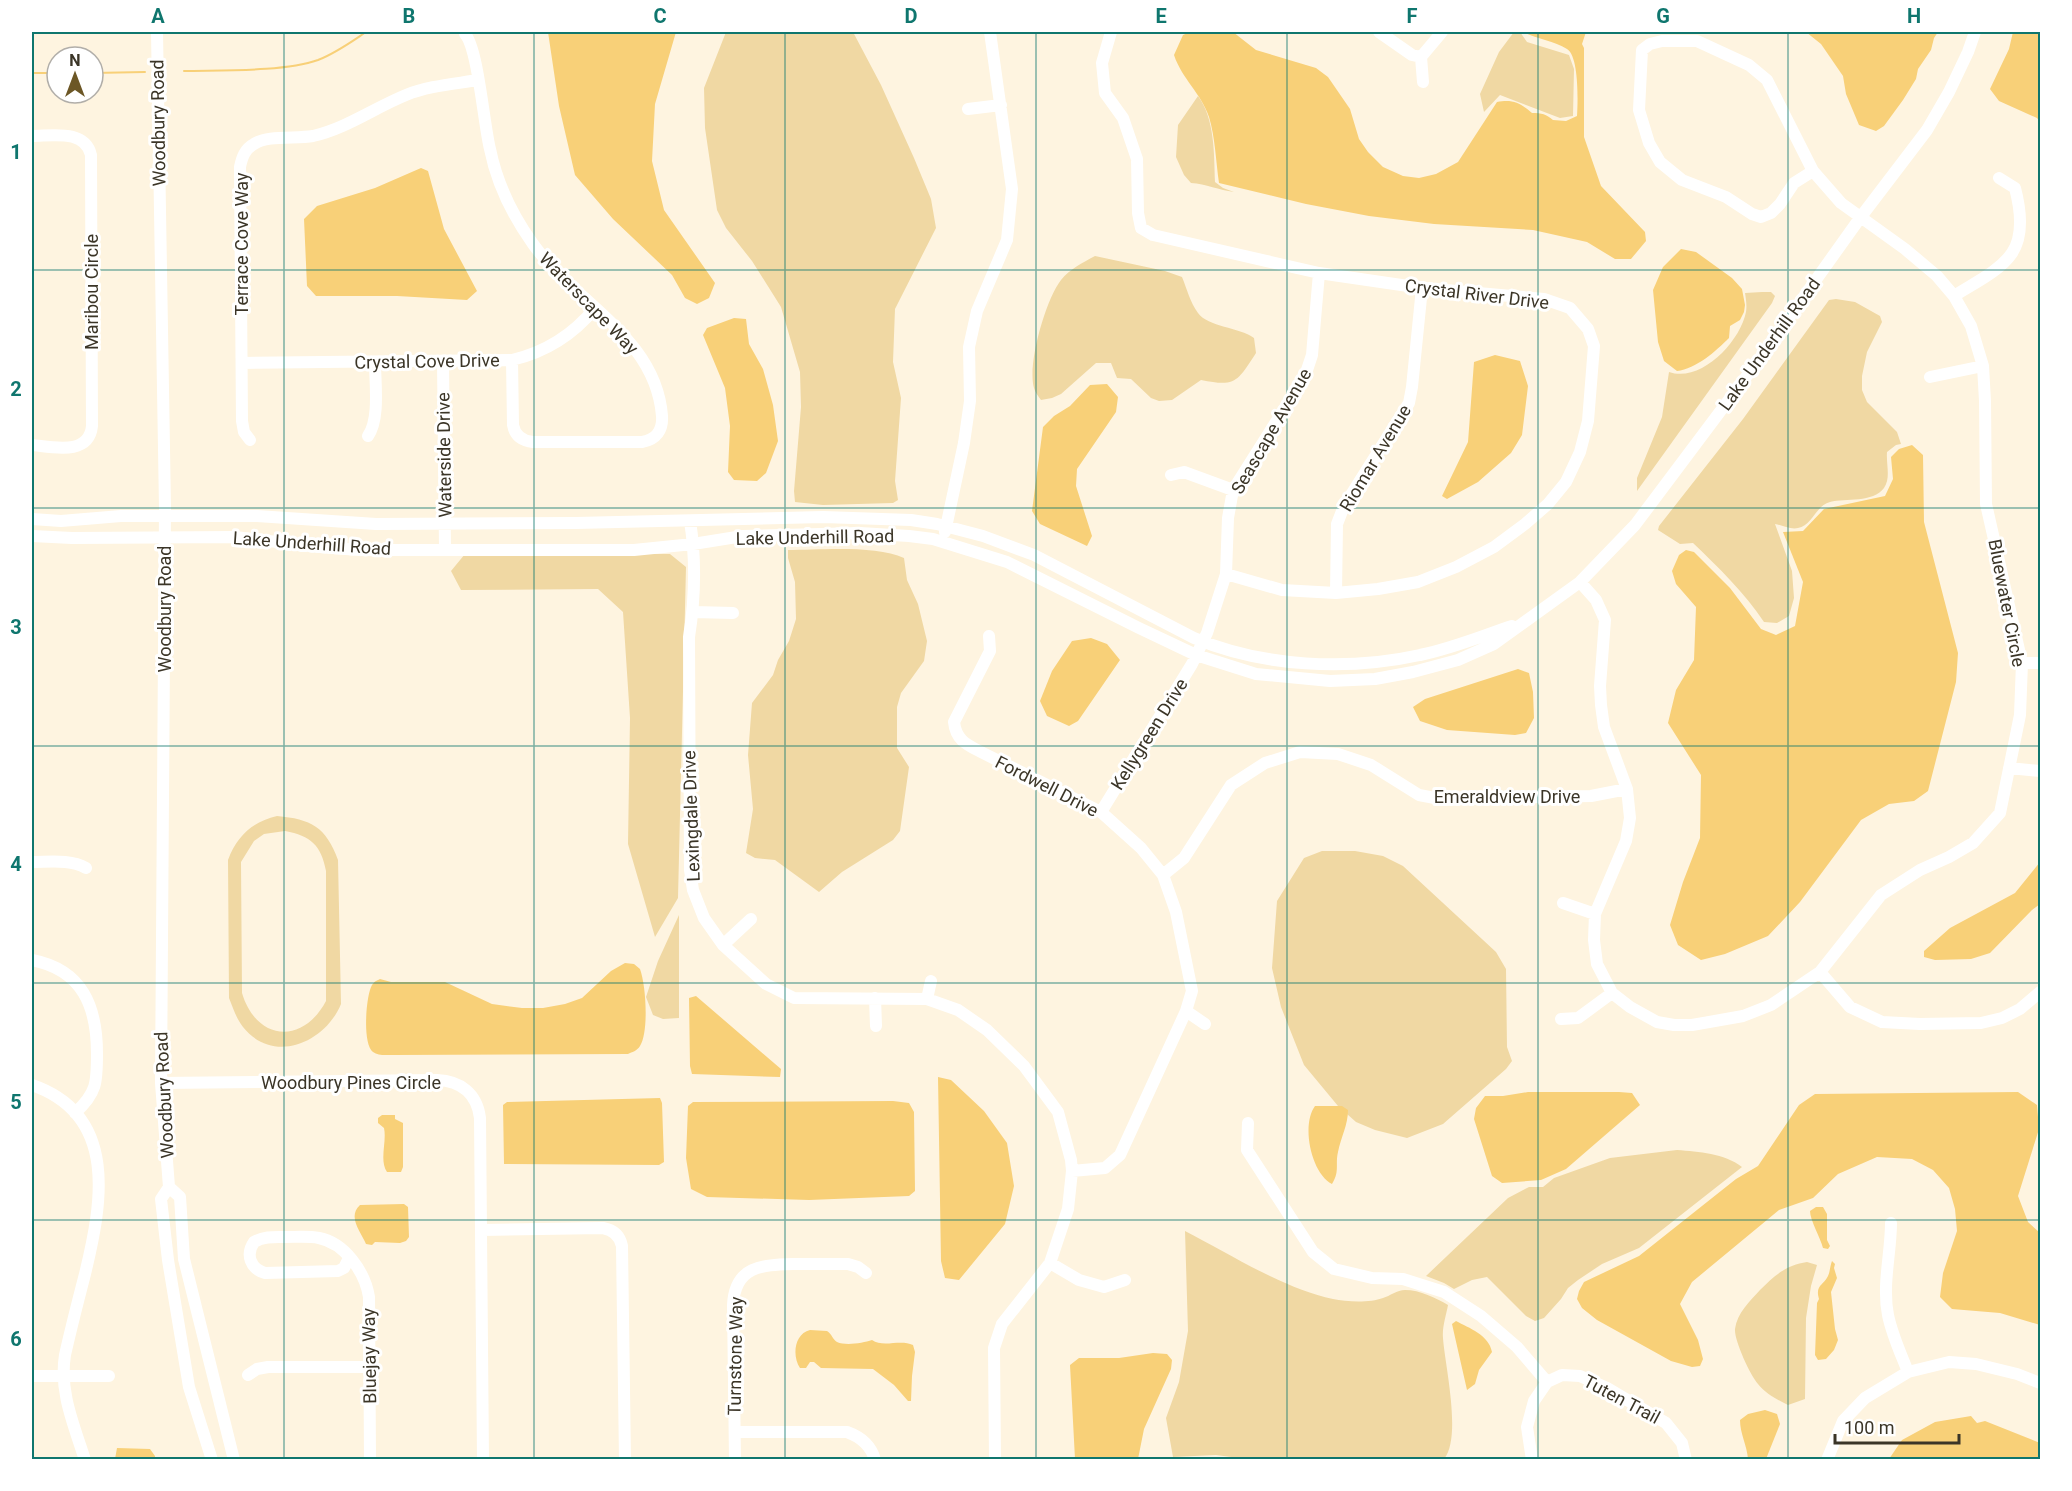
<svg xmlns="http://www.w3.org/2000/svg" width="2072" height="1491" font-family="Roboto,sans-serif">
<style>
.green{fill:#f0d8a3;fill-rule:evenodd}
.water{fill:#f8d078}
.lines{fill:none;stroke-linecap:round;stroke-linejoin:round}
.stream{stroke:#f8d078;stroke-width:2}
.minor{stroke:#fff;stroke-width:12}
.grid{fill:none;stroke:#0f766e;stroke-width:1.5;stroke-opacity:0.55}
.labels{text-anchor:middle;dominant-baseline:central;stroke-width:6;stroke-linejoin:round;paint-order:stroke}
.street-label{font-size:18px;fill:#3b3527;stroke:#fff}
.neatline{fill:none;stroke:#0f766e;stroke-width:2}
.grid-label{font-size:20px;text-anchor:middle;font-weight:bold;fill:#0f766e}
</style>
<rect width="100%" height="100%" fill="#fef4e0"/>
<!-- green -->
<path class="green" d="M726 32H853L881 85 914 158 931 199 936 228 895 309 893 362 901 398 895 481 898 500 893 503 823 505 795 502 794 491 801 407 800 372 781 307 752 261 726 228 717 210 705 128 704 88Z
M1514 32H1520L1527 42 1569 55 1574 69 1573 116 1560 118 1500 95 1484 112 1480 94 1499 52Z
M1198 96C1215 119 1214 154 1215 182L1223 188 1234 192C1219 190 1206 184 1191 183L1184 175 1176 157 1178 125Z
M1095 256 1165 271 1182 277C1187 289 1190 302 1198 313 1208 327 1239 327 1254 338L1256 353C1237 382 1236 387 1201 380L1172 400 1159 401 1151 398 1131 379 1117 378 1111 363H1096L1061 394 1052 398 1041 400C1038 396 1035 392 1034 388 1027 364 1046 299 1061 280 1070 269 1082 263 1095 256Z
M1762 292H1771L1775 296 1772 303 1637 491V478L1662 417 1669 372C1701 383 1740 342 1746 312 1747 306 1746 299 1745 293Z
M1836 299 1855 302 1880 316 1882 322 1867 352 1862 376V390L1867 402 1897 432 1901 444 1896 445 1887 452C1886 464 1891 478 1884 488 1873 503 1846 498 1830 502 1816 505 1812 526 1798 528 1791 530 1782 525 1775 524L1792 571 1794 598 1789 616 1777 623 1764 622C1744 592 1719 568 1693 543L1680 544 1658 530 1659 526 1743 419 1829 300Z
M788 550C820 550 876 545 904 558L907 580 918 604 927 641 924 661 901 693 897 707V748L909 767 900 831 893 840 842 872 819 892 775 860 755 858 746 853 753 809 748 755 752 703 773 675 778 660 789 641 796 619 795 582 788 558Z
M465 554H670L686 567 678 898 655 937 628 844 630 718 623 612 598 589 461 590 451 571Z
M277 816C311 819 326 827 338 860L341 1004C325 1043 273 1065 243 1027 236 1018 233 1008 229 998L228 860C237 836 252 822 277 816ZM285 831C311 836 321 845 326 871V1001C302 1046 256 1040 242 993L241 862 254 841 264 834Z
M1322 851H1355L1383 856 1403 866 1496 952 1506 969 1507 1047 1512 1061 1506 1069 1443 1124 1407 1138 1375 1130 1356 1122 1338 1106 1304 1065 1281 1007 1272 968 1277 901 1304 858Z
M679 915V1018L663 1019 653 1015 646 997 658 961Z
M1677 1150C1699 1152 1724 1153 1742 1167L1639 1248 1602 1264 1578 1280 1568 1288 1561 1299 1544 1318 1535 1321 1526 1316 1487 1277 1472 1280 1454 1289 1444 1283 1426 1276 1508 1198 1529 1187H1543L1554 1178 1610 1158Z
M1185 1231C1230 1254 1284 1289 1333 1299 1347 1302 1370 1303 1383 1298 1390 1296 1397 1290 1405 1290 1420 1290 1436 1298 1448 1305 1446 1316 1442 1327 1443 1338 1445 1366 1462 1437 1444 1459L1254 1460 1216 1455 1173 1457 1166 1418 1179 1382 1188 1331Z
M1807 1262 1817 1265 1811 1286 1806 1318 1805 1399 1788 1405C1778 1400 1766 1394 1758 1384 1750 1375 1734 1340 1735 1329 1737 1313 1750 1301 1760 1290 1774 1276 1786 1265 1807 1262Z"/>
<!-- water -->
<path class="water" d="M548 32H676L655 104 652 161 664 210 715 283 709 298 697 304 685 298 672 275 613 219 575 175 559 106Z
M1190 32H1233L1256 50 1316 68 1328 77 1350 109 1359 139 1368 152 1383 167 1403 176 1419 178 1436 174 1458 162 1497 102C1513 99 1520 103 1532 113 1542 113 1546 114 1553 120L1566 121 1577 116C1578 102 1579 56 1567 49 1554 41 1537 39 1523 32H1586L1582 44 1584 48V137L1601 186 1645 232 1646 241 1631 259H1615L1587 242 1533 230 1434 224 1369 216 1306 204 1219 183C1216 162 1215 136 1209 117 1201 93 1182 79 1174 55L1183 35Z
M1806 32H1938L1934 38 1931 50 1918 69 1916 79 1903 100 1884 126 1876 131 1859 125 1846 94 1843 76 1821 44Z
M2013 32H2040V122L2037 118 1999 101 1990 89 2009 49Z
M421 168 428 171 444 229 477 291 467 300 397 296H316L307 286 304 219 317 206 375 188Z
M1681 249 1696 252 1732 278 1742 289 1745 305 1744 312 1740 320 1730 326 1729 338C1716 351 1696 369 1677 371L1664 361 1658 342 1653 290 1663 267Z
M734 318 746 319 749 344 763 369 773 405 778 441 766 473 757 481 734 480 728 472 730 426 725 388 703 335 707 328Z
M1495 355 1520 361 1528 386 1522 435 1511 453 1478 482 1447 499 1442 496 1468 442 1474 362Z
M1107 384 1118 397 1116 412 1077 469 1076 486 1092 536 1087 546 1040 524 1032 511 1043 427 1054 416 1070 406 1090 385Z
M1912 445 1923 455 1924 522 1958 653 1956 682 1928 791 1914 801 1889 804 1861 820 1800 902 1768 936 1725 954 1701 960 1678 945 1670 925 1683 882 1700 838 1701 775 1668 723 1676 690 1694 660 1696 607 1676 584 1672 571 1679 555 1686 550 1694 552 1730 588 1761 629 1776 635 1795 626 1803 582 1783 532 1803 531 1824 509 1885 496 1893 479 1891 457 1899 449Z
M1091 638 1107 644 1120 660 1078 721 1069 726 1047 716 1040 701 1052 671 1072 641Z
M1518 669 1529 673 1533 692 1534 718 1526 733 1515 735 1447 730 1420 721 1413 707 1425 699Z
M2040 862V904L2032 910 1990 953 1971 959 1935 960 1924 957V951L1950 928 2015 893Z
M625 963 634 964 640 969C646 985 649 1032 640 1046 637 1051 632 1052 628 1054L392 1055C386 1055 378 1056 373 1052 362 1044 366 995 372 985 375 981 376 981 380 979L391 982H445L492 1004 522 1008H543L565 1004 582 998 611 971Z
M696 996 781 1069 780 1077 692 1074 690 1066 689 998Z
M938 1077 951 1080 984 1111 1007 1143 1014 1186 1005 1224 959 1280 945 1278 941 1261Z
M1528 1092H1619L1632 1093 1640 1105 1566 1169 1541 1180 1502 1183 1492 1176 1474 1119 1476 1108 1485 1096H1503Z
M2018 1092 2037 1105 2039 1129 2018 1196 2028 1222 2040 1233V1325L2000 1313 1952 1309 1940 1297 1943 1273 1957 1231 1955 1209 1949 1188 1933 1170 1912 1159 1877 1157 1838 1174 1813 1198 1779 1210 1692 1282 1680 1304 1698 1340 1703 1359 1700 1366 1692 1367 1671 1361 1597 1320 1582 1308 1577 1299 1579 1291 1584 1282 1639 1256 1736 1179 1758 1166 1799 1105 1815 1094Z
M660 1098 662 1103 664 1162 659 1165 504 1164 503 1105 507 1102Z
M893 1101 909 1103 914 1112 915 1191 909 1196 809 1200 707 1197 691 1189 686 1158 688 1106 693 1102Z
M1315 1106H1342L1348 1110C1348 1125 1341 1137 1338 1152 1335 1165 1340 1171 1332 1184 1311 1173 1301 1125 1315 1106Z
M382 1115H395V1119L403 1123V1167L401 1172H387C379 1160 387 1142 384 1128L378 1123V1118Z
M404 1204 408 1207 409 1237 406 1241 400 1243 375 1242 372 1245 366 1244C361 1232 347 1217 360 1205Z
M1816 1207H1823L1827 1214V1240L1830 1246 1828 1249 1823 1248C1820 1237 1810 1220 1810 1211Z
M1832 1261 1835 1264 1834 1268 1837 1278 1831 1292 1835 1329 1838 1340 1834 1350 1826 1359 1818 1360 1815 1355 1817 1303 1819 1299C1815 1285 1823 1286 1828 1276 1830 1272 1830 1266 1832 1261Z
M1456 1321C1469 1328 1489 1335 1492 1352L1479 1370 1475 1384 1467 1390 1452 1324Z
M810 1330 827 1331C832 1334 833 1340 837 1342 846 1346 863 1343 872 1340 883 1348 900 1339 913 1345L915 1352 912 1376 911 1401H908L894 1385 873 1369 821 1368 814 1362H810L806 1368H800C792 1356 794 1334 810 1330Z
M1153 1353 1167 1354 1172 1360 1171 1369 1144 1429 1138 1459H1075L1070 1365 1079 1358H1119Z
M1765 1410 1777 1414 1780 1424 1766 1459H1748C1747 1445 1740 1434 1740 1420L1748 1414Z
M1971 1416 1977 1423 1985 1421 2040 1443V1459H1889L1902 1440 1935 1422Z
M117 1448 150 1449 155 1456V1459H115Z"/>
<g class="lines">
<!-- stream -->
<path class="stream" d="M184 71C222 70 284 72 318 60 336 53 351 42 366 32
M32 73H57
M93 73 145 72"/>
<!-- minor -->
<path class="minor" d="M157 32 165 508 161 1083 169 1187 161 1199 168 1260 189 1387 212 1460
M1111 32 1102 63 1105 93 1123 118 1137 159 1138 213 1141 228 1153 235 1319 273 1422 288 1544 299 1570 308 1588 329 1594 346 1588 421 1580 452 1566 482 1548 504 1525 524 1494 547 1456 567 1418 582 1378 589 1336 593 1282 590 1226 574
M1379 32 1412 55 1421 57 1442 32
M465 34C478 48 484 126 490 149 497 184 513 216 533 244 575 303 656 337 662 416 663 430 656 440 642 442H533C522 441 515 436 513 425L512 360
M1421 57 1423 82
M968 109 1001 105
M32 136C52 136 85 129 91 155L92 426C89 456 53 447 32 445
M1954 296C1972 284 1999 272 2012 253 2024 235 2020 207 2015 188L1999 178
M443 362 445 549
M242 363 512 360C546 352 573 335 595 308
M1930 377 1983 366
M368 436C380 419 375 383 375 362
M250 440 244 432 242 421 240 167C242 157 245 149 254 144 267 135 296 139 313 136 347 128 374 108 406 95 428 86 454 84 478 80
M1171 475 1184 472 1233 490
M32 519 61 521 121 516H257L376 524 576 523 823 517 911 520 937 524 983 536 1034 555 1194 638C1263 667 1347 671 1420 655 1451 649 1482 636 1512 626
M690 521C696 559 695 599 689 637L690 870 693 890 704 918 723 945 766 984 794 998 927 999 958 1010 987 1030 1024 1066 1058 1112 1071 1160 1072 1171 1068 1209 1050 1263 1002 1324 994 1348 995 1460
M945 532 964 443 970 401 969 347 977 311 1007 240 1012 189 990 32
M32 536 72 538 235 537 320 547 359 550H634L693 544 743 536 860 533 909 536 933 539 1007 562 1139 628 1196 655 1256 674 1330 681 1375 679 1413 672 1458 660 1494 644 1580 582 1635 525 1758 361 1860 218 1927 130 1949 92 1968 52 1975 32
M1580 582 1596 600 1605 620 1600 686 1601 705 1604 727 1627 789 1630 818 1626 841 1595 914 1594 940 1597 964 1612 993 1630 1007 1657 1022 1674 1025H1692L1743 1016 1771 1005 1820 972 1881 895 1920 870 1949 857 1973 843 2000 813 2020 715 2022 663 1986 504 1985 401 1983 366 1971 326 1954 296 1937 276 1905 249 1841 203 1813 171 1767 80 1749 65 1697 41H1662L1650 44 1642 50 1639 110 1649 143 1660 162 1682 180 1726 197 1752 214 1761 217 1771 213 1780 204 1794 183 1813 171
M1336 593 1337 524 1344 506 1409 403 1412 387 1422 288
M693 612 733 613
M989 636 990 651 954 722C956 741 968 745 983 753L1101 812 1141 848 1163 875 1176 912 1192 991 1186 1011 1120 1155 1105 1168 1072 1171
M2022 663H2040
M2009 768 2040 771
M1101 812 1192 664 1207 633 1226 574 1228 518 1233 490 1305 376 1312 355 1319 273
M32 862C50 862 70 859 86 868
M1163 875 1184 858 1231 785 1265 763 1300 752 1338 754 1371 765 1419 795 1440 799 1591 796 1627 789
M1563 903 1595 914
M723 945 751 919
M32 960C83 970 97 1007 97 1054 97 1082 97 1093 75 1113
M1820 972 1850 1007 1882 1022 1920 1024 1981 1023 2002 1018 2020 1009 2040 992
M875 998 876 1026
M927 999 931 981
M1186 1011 1205 1024
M1561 1019 1578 1018 1612 993
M161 1083 437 1080C460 1081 477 1093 480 1118L483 1460
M32 1085C119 1115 102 1204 85 1274 78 1301 71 1328 65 1355 59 1392 74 1425 85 1460
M1248 1123 1247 1150 1313 1252 1334 1269 1372 1278 1403 1279 1444 1292 1481 1316 1517 1347 1547 1382
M169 1187 180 1197 184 1259 234 1460
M1891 1223C1891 1253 1882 1285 1888 1315 1892 1335 1901 1354 1908 1372
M481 1230 603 1228C614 1230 620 1236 622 1246L625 1460
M349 1258 344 1268 338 1271 265 1273C251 1269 245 1255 254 1242 264 1236 275 1237 286 1237 297 1237 309 1236 319 1238 345 1243 365 1272 369 1297L370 1460
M1050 1263 1079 1280 1104 1287 1125 1280
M248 1375 257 1369 268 1367H370
M32 1376H109
M735 1432H847C861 1437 871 1445 875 1460
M735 1460 733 1305C735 1265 763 1265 795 1264 813 1264 830 1264 848 1264L858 1267 866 1273
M1532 1460 1527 1427 1534 1401 1547 1382 1562 1375 1580 1376 1607 1388 1666 1423 1682 1443 1686 1460
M1827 1460 1843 1421 1865 1398 1908 1372 1949 1362 1976 1364 2017 1374 2040 1383"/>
</g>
<!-- grid -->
<path class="grid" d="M284 32V1460M534 32V1460M785 32V1460M1036 32V1460M1287 32V1460M1538 32V1460M1788 32V1460M32 270H2040M32 508H2040M32 746H2040M32 983H2040M32 1220H2040"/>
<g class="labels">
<!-- street labels -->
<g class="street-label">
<text transform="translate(158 123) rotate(-91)">Woodbury Road</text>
<text transform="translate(241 244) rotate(-90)">Terrace Cove Way</text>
<text transform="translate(91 292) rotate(-90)">Maribou Circle</text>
<text transform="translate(1477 294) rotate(7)">Crystal River Drive</text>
<text transform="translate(589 303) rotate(46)">Waterscape Way</text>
<text transform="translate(1769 344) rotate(-54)">Lake Underhill Road</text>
<text transform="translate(427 361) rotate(-1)">Crystal Cove Drive</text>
<text transform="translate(1271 431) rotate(-60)">Seascape Avenue</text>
<text transform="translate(444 455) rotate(-91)">Waterside Drive</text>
<text transform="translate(1375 458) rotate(-59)">Riomar Avenue</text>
<text transform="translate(815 537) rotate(-1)">Lake Underhill Road</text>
<text transform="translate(312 543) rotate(4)">Lake Underhill Road</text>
<text transform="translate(2007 603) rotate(79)">Bluewater Circle</text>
<text transform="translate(164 609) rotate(-90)">Woodbury Road</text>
<text transform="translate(1149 734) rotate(-58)">Kellygreen Drive</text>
<text transform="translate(1047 786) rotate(27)">Fordwell Drive</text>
<text x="1507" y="796">Emeraldview Drive</text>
<text transform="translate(691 816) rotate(-92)">Lexingdale Drive</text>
<text x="351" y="1082">Woodbury Pines Circle</text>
<text transform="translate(164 1095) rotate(-93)">Woodbury Road</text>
<text transform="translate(369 1356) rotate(-91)">Bluejay Way</text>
<text transform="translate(735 1356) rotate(-89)">Turnstone Way</text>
<text transform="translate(1622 1399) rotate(28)">Tuten Trail</text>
</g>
</g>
<!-- border -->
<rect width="2072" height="1491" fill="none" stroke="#ffffff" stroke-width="66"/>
<!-- north arrow -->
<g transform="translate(75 75)"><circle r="28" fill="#ffffff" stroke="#b1aea9" stroke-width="1.5"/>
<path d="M0-4.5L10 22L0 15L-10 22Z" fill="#6c5726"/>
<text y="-9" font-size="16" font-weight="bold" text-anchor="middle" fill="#3b3527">N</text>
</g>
<!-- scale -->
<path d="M1835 1434v9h124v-9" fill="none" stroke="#3b3527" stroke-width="3"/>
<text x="1844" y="1434" font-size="18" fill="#3b3527" stroke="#ffffff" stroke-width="4.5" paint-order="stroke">100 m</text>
<rect x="33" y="33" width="2006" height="1425" class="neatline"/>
<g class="grid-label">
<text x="158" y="23">A</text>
<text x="409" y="23">B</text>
<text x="660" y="23">C</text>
<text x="911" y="23">D</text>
<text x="1161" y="23">E</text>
<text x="1412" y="23">F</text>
<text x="1663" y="23">G</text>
<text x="1914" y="23">H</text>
<text x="16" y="159">1</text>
<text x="16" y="396">2</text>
<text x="16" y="634">3</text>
<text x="16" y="871">4</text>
<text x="16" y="1109">5</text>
<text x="16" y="1346">6</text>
</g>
</svg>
